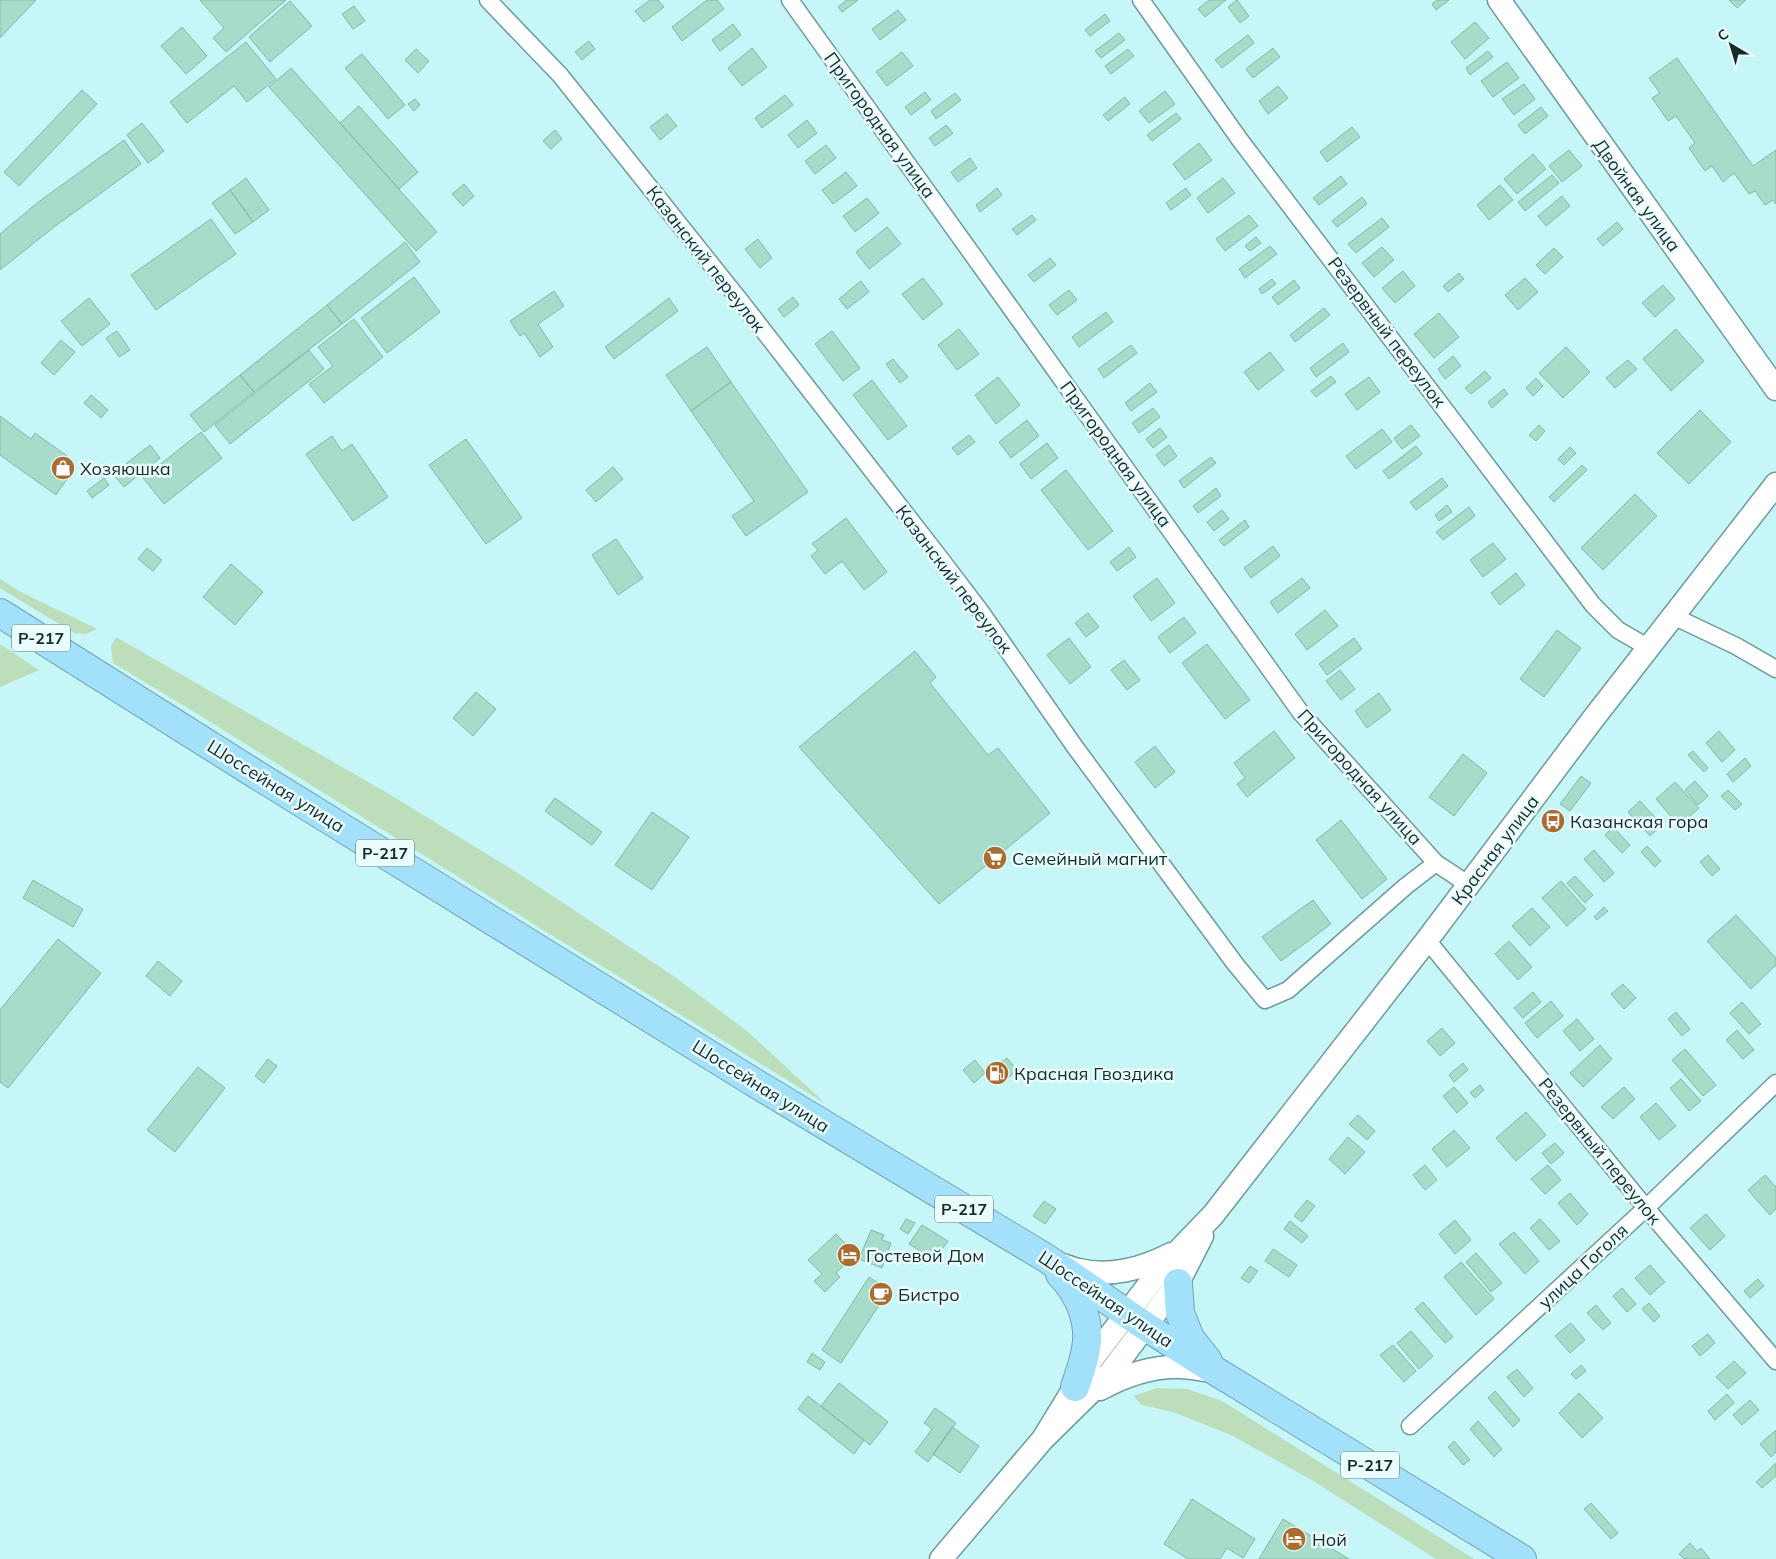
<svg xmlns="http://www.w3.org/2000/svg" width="1776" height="1559" font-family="Mulish,sans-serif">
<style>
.green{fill:#bcdeba}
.building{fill:#a6dcc9;stroke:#8bb5a6}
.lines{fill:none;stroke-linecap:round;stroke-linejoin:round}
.street-casing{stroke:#6e9b9d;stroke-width:19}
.secondary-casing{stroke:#6e9b9d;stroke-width:25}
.highway-casing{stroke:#73a1b2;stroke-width:30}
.street{stroke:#fff;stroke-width:16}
.secondary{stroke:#fff;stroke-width:22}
.highway{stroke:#a3e0fa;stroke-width:28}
.labels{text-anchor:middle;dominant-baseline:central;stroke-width:5;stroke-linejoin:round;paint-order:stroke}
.shield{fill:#eafdfe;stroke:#586b6b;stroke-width:1}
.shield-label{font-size:16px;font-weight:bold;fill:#192c2c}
.street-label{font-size:18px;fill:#192c2c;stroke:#eafdfe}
.poi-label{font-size:18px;fill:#192c2c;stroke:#eafdfe;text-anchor:start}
</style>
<rect width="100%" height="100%" fill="#c6f6f8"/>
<!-- green -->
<path class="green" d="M0 579 21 592 97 629 86 634 74 633 0 588Z
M116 637 389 794 521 875 672 975 747 1031 826 1104 540 928 191 710 113 663 111 646Z
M0 644 39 670 0 687Z
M1157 1388 1187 1389 1222 1401 1474 1559H1436L1310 1479 1231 1435 1173 1412 1142 1405 1133 1396Z"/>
<!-- building -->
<path class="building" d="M0 0H36L0 38Z
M200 0H286L226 52 213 38 224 28Z
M650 0H658L664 7 644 22 635 11Z
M707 0H717L724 9 682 41 672 27Z
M847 0H858L842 12 838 7Z
M1209 0H1226L1205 17 1198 9Z
M1237 0 1249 16 1240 23 1228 7Z
M1437 0H1449L1436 10 1432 4Z
M1729 0H1746L1737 8Z
M290 1 312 26 270 62 249 37Z
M354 6 365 21 353 29 342 14Z
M898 10 906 20 880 40 872 29Z
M1105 14 1110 21 1090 36 1085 30Z
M1475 22 1489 38 1465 59 1451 42Z
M733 24 741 35 720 51 712 40Z
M182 27 207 56 186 74 161 46Z
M1119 33 1125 40 1101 58 1095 51Z
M1248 35 1254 43 1222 68 1215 60Z
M589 41 595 49 582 60 575 52Z
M246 42 276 79 247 102 234 86 187 123 170 102Z
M752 48 767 67 742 86 728 68Z
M1273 48 1280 57 1253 78 1246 69Z
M416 49 429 61 418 73 405 60Z
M1128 49 1134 56 1111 74 1105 66Z
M1488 51 1493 57 1470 75 1466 68Z
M902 52 913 66 887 86 876 72Z
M362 54 405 105 388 119 345 68Z
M1677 58 1753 166 1776 150V204L1773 200 1765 205 1755 191 1749 194 1734 173 1723 182 1712 166 1705 171 1689 148 1695 143 1676 116 1668 121 1652 98 1660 93 1649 78Z
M1507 62 1519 78 1493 97 1481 81Z
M291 68 437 232 416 251 269 87Z
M1524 84 1535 99 1514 115 1502 99Z
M1278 86 1288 98 1268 114 1259 101Z
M82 90 97 104 19 186 4 172Z
M1165 91 1175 104 1149 123 1139 111Z
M925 92 931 100 911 115 905 107Z
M955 93 961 100 936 119 931 111Z
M785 95 793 105 762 128 755 118Z
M1125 97 1130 104 1108 121 1103 115Z
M415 99 420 105 414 111 408 104Z
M359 106 418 172 399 189 340 123Z
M1541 107 1548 116 1525 134 1518 125Z
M1176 113 1181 119 1152 141 1147 135Z
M667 114 677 126 660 140 650 127Z
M807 120 817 133 798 148 788 135Z
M142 123 164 151 148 163 127 135Z
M946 125 953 133 935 146 929 138Z
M1352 127 1360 137 1327 162 1320 152Z
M555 130 562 139 551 149 543 141Z
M124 140 141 164 54 227 0 270V234L37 203Z
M1199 143 1212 160 1185 180 1173 164Z
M826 145 836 158 815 174 805 161Z
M1569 150 1582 166 1562 182 1549 166Z
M1533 154 1546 169 1517 194 1504 179Z
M970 158 977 168 958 182 951 172Z
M846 172 857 186 833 204 822 190Z
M1552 175 1559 183 1525 211 1518 202Z
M1341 176 1347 184 1319 205 1313 198Z
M246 178 269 210 253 222 230 190Z
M1223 178 1235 193 1208 213 1197 198Z
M464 184 474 196 463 206 452 194Z
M1500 185 1513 200 1489 220 1477 205Z
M997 188 1002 195 980 212 976 205Z
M1186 188 1191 195 1171 210 1166 203Z
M230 190 253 222 235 234 212 203Z
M1562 196 1570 206 1546 226 1538 216Z
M1362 197 1367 204 1337 227 1332 221Z
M867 198 879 213 855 232 843 216Z
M1032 215 1036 220 1017 235 1012 229Z
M1249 215 1258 226 1225 251 1216 239Z
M1382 218 1389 227 1356 253 1348 244Z
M211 219 236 254 156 310 131 275Z
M1617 222 1623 229 1603 246 1597 239Z
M887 227 901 244 869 269 856 252Z
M1256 237 1261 243 1250 251 1245 246Z
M758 239 772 258 760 268 745 249Z
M405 242 420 262 342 324 327 305Z
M1270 246 1277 254 1245 278 1239 269Z
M1382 247 1394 260 1374 277 1362 263Z
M1554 248 1563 257 1545 274 1536 265Z
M1050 258 1056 265 1034 282 1028 275Z
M1403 271 1415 286 1395 303 1382 288Z
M1459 273 1464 279 1448 292 1443 286Z
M414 277 440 312 387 353 361 318Z
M923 278 943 304 923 320 902 294Z
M1525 278 1538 292 1518 310 1505 295Z
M1272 279 1276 284 1262 294 1259 289Z
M1294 280 1300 288 1278 305 1272 297Z
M861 281 869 292 847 309 839 299Z
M1663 285 1675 299 1655 317 1642 303Z
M1069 290 1077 300 1057 315 1049 305Z
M554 291 564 306 538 324 553 347 540 357 524 333 520 336 510 321Z
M793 297 799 305 784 317 778 309Z
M89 298 110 324 82 346 61 321Z
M669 298 678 311 614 359 605 347Z
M327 305 342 324 254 392 240 375Z
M1324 308 1330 315 1295 342 1290 335Z
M1106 312 1113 322 1079 347 1072 337Z
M1439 313 1459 337 1434 358 1414 334Z
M354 319 383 357 324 403 309 384 333 366 318 347Z
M959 329 979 354 957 370 938 345Z
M1676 329 1704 361 1671 391 1643 359Z
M117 331 130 350 119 357 106 338Z
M832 331 860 368 843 381 815 344Z
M61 340 75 352 54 375 41 363Z
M1343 343 1349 352 1316 377 1310 368Z
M1131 345 1137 353 1104 378 1098 369Z
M707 347 731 382 691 411 666 375Z
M1566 347 1590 372 1563 398 1539 373Z
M309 350 324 369 230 444 215 425Z
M1270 352 1284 370 1258 390 1244 372Z
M1453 356 1461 366 1445 379 1438 369Z
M893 359 908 377 900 383 886 364Z
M1628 360 1637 369 1615 388 1606 378Z
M1485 371 1491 378 1471 394 1465 388Z
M240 375 254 392 204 432 190 415Z
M1331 376 1336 382 1316 397 1311 391Z
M998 377 1020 405 996 424 975 395Z
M1369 377 1380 392 1357 410 1345 394Z
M1536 378 1543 386 1533 396 1526 388Z
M872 380 907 426 888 440 853 395Z
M731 382 808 492 746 536 732 516 754 501 691 411Z
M1150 383 1157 392 1131 411 1125 403Z
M1504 389 1508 394 1492 408 1488 402Z
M91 395 108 410 101 418 84 403Z
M1153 408 1160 417 1139 433 1132 423Z
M1700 410 1731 442 1689 484 1657 453Z
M0 416 31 439 35 433 67 456 63 462 74 469 56 495 0 455Z
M1027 420 1039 436 1011 458 999 442Z
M1411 425 1420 436 1402 449 1394 438Z
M1539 425 1545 431 1536 441 1529 435Z
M1160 428 1167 437 1153 448 1146 439Z
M1382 429 1392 442 1356 469 1346 456Z
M201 432 222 458 164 504 143 478Z
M969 435 975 442 958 455 952 448Z
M332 436 342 451 352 444 388 497 353 521 306 454Z
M466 439 522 518 486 544 429 465Z
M1047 443 1058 458 1031 479 1020 464Z
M150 445 160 458 124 487 113 474Z
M1169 445 1177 456 1164 466 1156 455Z
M1416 446 1422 454 1389 479 1383 471Z
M1570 447 1576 453 1564 465 1558 459Z
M1211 457 1216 463 1184 488 1179 481Z
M1582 465 1587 470 1554 502 1549 497Z
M613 467 623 479 596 502 586 490Z
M1066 470 1113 531 1088 550 1041 490Z
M104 478 109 485 92 498 87 491Z
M1442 478 1448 486 1416 510 1410 502Z
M1216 488 1221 496 1198 513 1193 506Z
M1635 494 1657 516 1603 570 1581 548Z
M1447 505 1452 512 1439 521 1435 515Z
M1469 507 1475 516 1443 540 1436 532Z
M1222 510 1229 519 1214 531 1207 522Z
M846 518 887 572 864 590 842 561 825 574 811 556 818 550 812 544Z
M1245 520 1249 527 1224 546 1219 540Z
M616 539 643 578 618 595 592 555Z
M1493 543 1506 559 1483 577 1470 560Z
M1273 546 1280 556 1251 578 1244 568Z
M1129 547 1136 557 1117 571 1110 562Z
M147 548 162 560 153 571 138 559Z
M231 564 263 592 235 625 203 597Z
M1516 573 1525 585 1500 605 1491 593Z
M1157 578 1175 603 1151 621 1133 596Z
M1302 578 1310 588 1278 613 1270 602Z
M1325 610 1338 626 1307 650 1295 634Z
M1088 613 1099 627 1086 637 1075 623Z
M1184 617 1196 633 1170 653 1158 637Z
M1557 630 1581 648 1544 697 1520 679Z
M1069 638 1091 667 1070 684 1047 655Z
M1354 638 1362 649 1327 675 1319 664Z
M1207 644 1250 700 1225 719 1182 663Z
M915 651 936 677 930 683 988 755 998 748 1050 813 939 904 799 747Z
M1124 660 1140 680 1127 690 1111 670Z
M1340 670 1355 689 1341 700 1326 681Z
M476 692 496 709 473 736 453 718Z
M1379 693 1391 710 1367 728 1355 711Z
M1274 731 1295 758 1247 797 1237 784 1245 778 1234 763Z
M1719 731 1735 750 1722 762 1706 743Z
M1155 746 1175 772 1155 788 1135 762Z
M1693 751 1708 768 1704 772 1688 755Z
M1463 754 1487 773 1454 816 1429 797Z
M1745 758 1751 766 1733 782 1727 774Z
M1581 776 1591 783 1570 811 1560 804Z
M1695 781 1708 796 1698 805 1685 790Z
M1675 782 1699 808 1679 826 1656 799Z
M1728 790 1742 804 1735 810 1721 796Z
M555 798 602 832 592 845 545 811Z
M1640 801 1662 825 1650 836 1628 812Z
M652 812 689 837 652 890 615 865Z
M1341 820 1387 879 1362 899 1316 840Z
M1613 827 1630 845 1622 853 1605 835Z
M1647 846 1661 861 1655 867 1641 852Z
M1594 850 1614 873 1604 882 1584 859Z
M1708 855 1720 869 1712 876 1700 862Z
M1575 876 1593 895 1585 903 1567 883Z
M33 880 83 909 73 927 23 898Z
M1561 881 1586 909 1567 926 1542 898Z
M1313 900 1331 924 1281 961 1262 937Z
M1604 907 1608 911 1597 920 1594 917Z
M1532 908 1550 927 1530 946 1512 926Z
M1736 915 1776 958V965L1751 989 1707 941Z
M58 939 101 973 8 1088 0 1082V1010Z
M1509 941 1532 967 1518 980 1495 954Z
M158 961 182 981 170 996 146 976Z
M1623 984 1636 998 1624 1009 1611 994Z
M1533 992 1541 1002 1523 1018 1514 1008Z
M1551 1001 1563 1016 1537 1038 1525 1023Z
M1742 1002 1761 1024 1749 1034 1730 1013Z
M1676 1012 1690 1029 1682 1036 1668 1019Z
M1577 1019 1594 1039 1580 1051 1563 1031Z
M1442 1028 1455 1043 1440 1056 1427 1041Z
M1737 1030 1754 1050 1743 1059 1726 1040Z
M1600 1045 1612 1059 1583 1087 1570 1073Z
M1685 1049 1716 1085 1703 1096 1672 1060Z
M1007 1058 1017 1070 1008 1078 998 1065Z
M268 1059 277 1066 264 1083 255 1076Z
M975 1060 985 1073 974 1083 963 1070Z
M1463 1063 1468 1070 1454 1082 1449 1075Z
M198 1067 225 1088 175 1152 147 1130Z
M1681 1079 1701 1101 1689 1111 1670 1088Z
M1480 1085 1484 1090 1475 1098 1470 1093Z
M1454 1087 1468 1103 1457 1113 1443 1096Z
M1624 1087 1635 1099 1613 1119 1601 1107Z
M1656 1103 1676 1126 1659 1140 1640 1117Z
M1526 1112 1546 1135 1516 1161 1496 1138Z
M1358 1115 1375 1131 1367 1140 1349 1124Z
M1454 1130 1470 1148 1447 1167 1432 1149Z
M1348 1137 1365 1152 1345 1174 1329 1159Z
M1555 1143 1564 1153 1551 1164 1542 1153Z
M1425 1165 1437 1180 1425 1190 1413 1175Z
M1548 1165 1561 1180 1545 1194 1531 1179Z
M1765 1175 1776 1187V1209L1770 1215 1748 1190Z
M1570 1193 1588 1214 1577 1225 1558 1203Z
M1307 1200 1315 1206 1302 1222 1294 1216Z
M1044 1201 1056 1209 1045 1224 1033 1216Z
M1706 1214 1725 1236 1710 1250 1690 1228Z
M906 1219 915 1223 908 1234 900 1229Z
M1540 1219 1560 1241 1549 1250 1530 1228Z
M1455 1220 1471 1240 1455 1254 1439 1234Z
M1290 1221 1308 1236 1302 1243 1284 1229Z
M922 1225 948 1241 935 1260 909 1244Z
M871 1230 884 1235 882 1240 891 1243 882 1268 859 1259Z
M1514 1232 1539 1261 1525 1274 1499 1244Z
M836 1234 856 1254 836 1273 840 1277 825 1292 814 1281 822 1274 808 1260Z
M1273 1249 1297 1265 1289 1277 1265 1261Z
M1476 1253 1502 1283 1491 1292 1466 1262Z
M1461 1262 1494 1299 1476 1315 1444 1277Z
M1650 1265 1665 1282 1650 1295 1635 1278Z
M1250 1266 1258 1271 1249 1283 1241 1278Z
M869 1277 889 1290 841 1363 822 1350Z
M1758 1279 1764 1286 1750 1298 1744 1291Z
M1622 1288 1636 1304 1627 1312 1613 1296Z
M1423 1302 1453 1337 1445 1343 1415 1309Z
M1649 1303 1660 1316 1654 1322 1642 1309Z
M1596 1305 1611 1323 1603 1330 1587 1313Z
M1571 1323 1585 1340 1570 1353 1555 1336Z
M1411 1331 1433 1356 1419 1369 1397 1343Z
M1708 1334 1715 1343 1700 1356 1692 1346Z
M1393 1345 1416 1371 1404 1382 1380 1355Z
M812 1353 825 1362 820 1370 807 1362Z
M1734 1361 1746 1373 1728 1389 1716 1377Z
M1581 1365 1586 1371 1576 1379 1571 1374Z
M1517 1369 1533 1388 1524 1397 1507 1377Z
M839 1383 888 1422 870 1445 821 1406Z
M1495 1391 1520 1420 1513 1427 1488 1398Z
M1579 1393 1603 1418 1582 1438 1559 1413Z
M1727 1394 1734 1403 1715 1420 1708 1411Z
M808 1396 864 1440 854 1454 798 1409Z
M1750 1400 1759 1410 1742 1425 1733 1415Z
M935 1408 956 1423 928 1462 915 1452 932 1429 924 1423Z
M1478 1421 1502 1449 1494 1457 1470 1429Z
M952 1427 979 1446 960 1473 933 1454Z
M1776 1430V1452L1771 1457 1760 1444Z
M1454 1441 1470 1460 1463 1465 1448 1447Z
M1776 1463V1476L1762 1488 1756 1482Z
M1192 1499 1255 1539 1243 1558 1227 1548 1220 1559H1188L1164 1544Z
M1591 1503 1618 1533 1611 1539 1584 1509Z
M1283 1519 1349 1559H1259Z
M1690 1543 1697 1551 1701 1548 1710 1559H1684L1679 1554Z"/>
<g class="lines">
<!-- street casing -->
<g class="street-casing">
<path id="street" d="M488 0 560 75 742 303 943 562 981 612 1075 747 1236 965 1265 1000 1288 990 1406 886 1436 863
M790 0 1301 713 1436 863 1469 885
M1141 0 1240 140 1593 605 1618 630 1649 648
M1673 616 1736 646 1776 669
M1427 940 1646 1208 1776 1361
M1410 1426 1646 1208 1776 1083"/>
</g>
<!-- secondary casing -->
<g class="secondary-casing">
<path id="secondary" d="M1499 0 1776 389
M1060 1264C1066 1266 1073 1269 1079 1270 1109 1278 1144 1268 1171 1254
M1100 1389C1124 1376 1151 1366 1179 1367 1190 1367 1202 1370 1214 1371
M1043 1439 1092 1359 1160 1270 1213 1215 1427 940 1593 719 1776 484
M941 1559 1043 1439 1110 1373 1178 1283 1202 1236"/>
</g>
<!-- highway casing -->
<g class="highway-casing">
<path id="highway" d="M0 613 252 772 755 1083 1046 1258 1145 1326 1217 1372 1522 1559
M1060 1274C1079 1294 1091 1321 1086 1349 1084 1362 1079 1375 1075 1387
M1178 1283 1180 1313 1190 1338 1208 1361"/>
</g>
<!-- street -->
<use href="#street" class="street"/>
<!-- secondary -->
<use href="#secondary" class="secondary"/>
<!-- highway -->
<use href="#highway" class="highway"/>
</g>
<!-- icons -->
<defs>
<g id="shop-disc" transform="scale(1.25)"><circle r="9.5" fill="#aa6d31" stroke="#eafdfe"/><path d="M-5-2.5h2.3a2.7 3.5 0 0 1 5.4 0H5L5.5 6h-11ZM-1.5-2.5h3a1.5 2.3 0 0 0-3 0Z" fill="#fff"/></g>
<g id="bus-disc" transform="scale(1.25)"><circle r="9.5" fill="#aa6d31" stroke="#eafdfe"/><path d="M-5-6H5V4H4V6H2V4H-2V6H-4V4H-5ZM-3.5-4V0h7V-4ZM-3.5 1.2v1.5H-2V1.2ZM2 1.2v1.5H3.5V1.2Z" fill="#fff"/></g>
<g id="supermarket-disc" transform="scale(1.25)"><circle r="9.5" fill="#aa6d31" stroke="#eafdfe"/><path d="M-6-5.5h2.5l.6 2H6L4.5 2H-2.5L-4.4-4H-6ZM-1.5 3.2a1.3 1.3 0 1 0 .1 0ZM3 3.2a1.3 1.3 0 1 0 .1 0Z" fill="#fff"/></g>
<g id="fuel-disc" transform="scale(1.25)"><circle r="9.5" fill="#aa6d31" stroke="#eafdfe"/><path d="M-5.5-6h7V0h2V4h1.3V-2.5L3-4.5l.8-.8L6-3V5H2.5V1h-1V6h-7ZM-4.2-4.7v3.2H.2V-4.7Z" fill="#fff"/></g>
<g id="hotel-disc" transform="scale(1.25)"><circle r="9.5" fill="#aa6d31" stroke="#eafdfe"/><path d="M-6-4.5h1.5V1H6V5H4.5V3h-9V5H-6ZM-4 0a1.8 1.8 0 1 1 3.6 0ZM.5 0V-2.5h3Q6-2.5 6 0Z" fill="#fff"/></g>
<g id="cafe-disc" transform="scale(1.25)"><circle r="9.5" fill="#aa6d31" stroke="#eafdfe"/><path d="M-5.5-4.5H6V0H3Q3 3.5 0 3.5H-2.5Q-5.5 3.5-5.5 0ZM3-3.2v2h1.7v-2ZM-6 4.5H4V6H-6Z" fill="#fff"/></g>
</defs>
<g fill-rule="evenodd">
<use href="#shop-disc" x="63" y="468"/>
<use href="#bus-disc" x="1553" y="821"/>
<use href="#supermarket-disc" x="995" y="858"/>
<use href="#fuel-disc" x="997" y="1073"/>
<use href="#hotel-disc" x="849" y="1255"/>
<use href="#cafe-disc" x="881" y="1294"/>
<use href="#hotel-disc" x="1294" y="1539"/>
</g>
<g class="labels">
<!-- shield labels -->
<g class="shield">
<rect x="12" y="624.5" width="58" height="27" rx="4"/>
<rect x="356" y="839.5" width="58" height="27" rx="4"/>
<rect x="935" y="1195.5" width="58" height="27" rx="4"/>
<rect x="1341" y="1451.5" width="58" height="27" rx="4"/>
</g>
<g class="shield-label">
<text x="41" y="638">Р-217</text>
<text x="385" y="853">Р-217</text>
<text x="964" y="1209">Р-217</text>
<text x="1370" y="1465">Р-217</text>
</g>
<!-- street labels -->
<g class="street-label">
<text transform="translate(880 125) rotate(54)">Пригородная улица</text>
<text transform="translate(1637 195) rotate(54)">Двойная улица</text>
<text transform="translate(706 259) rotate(52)">Казанский переулок</text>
<text transform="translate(1387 332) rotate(53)">Резервный переулок</text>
<text transform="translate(1116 454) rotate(54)">Пригородная улица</text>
<text transform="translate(954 579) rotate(53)">Казанский переулок</text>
<text transform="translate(1360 777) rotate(48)">Пригородная улица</text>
<text transform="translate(276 786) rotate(32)">Шоссейная улица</text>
<text transform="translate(1495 850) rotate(-53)">Красная улица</text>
<text transform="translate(761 1086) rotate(32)">Шоссейная улица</text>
<text transform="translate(1600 1151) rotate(51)">Резервный переулок</text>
<text transform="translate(1583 1266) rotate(-43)">улица Гоголя</text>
<text transform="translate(1106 1299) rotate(34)">Шоссейная улица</text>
</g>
<!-- poi labels -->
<g class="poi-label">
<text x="80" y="468">Хозяюшка</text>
<text x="1570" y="821">Казанская гора</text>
<text x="1012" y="858">Семейный магнит</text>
<text x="1014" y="1073">Красная Гвоздика</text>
<text x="866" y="1255">Гостевой Дом</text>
<text x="898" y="1294">Бистро</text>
<text x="1312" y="1539">Ной</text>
</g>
</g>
<!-- north arrow -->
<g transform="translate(1731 45) rotate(322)" stroke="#eafdfe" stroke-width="4" paint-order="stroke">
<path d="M0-4L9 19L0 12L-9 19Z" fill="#192c2c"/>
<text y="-8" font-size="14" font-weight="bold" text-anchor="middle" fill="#192c2c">С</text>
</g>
</svg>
